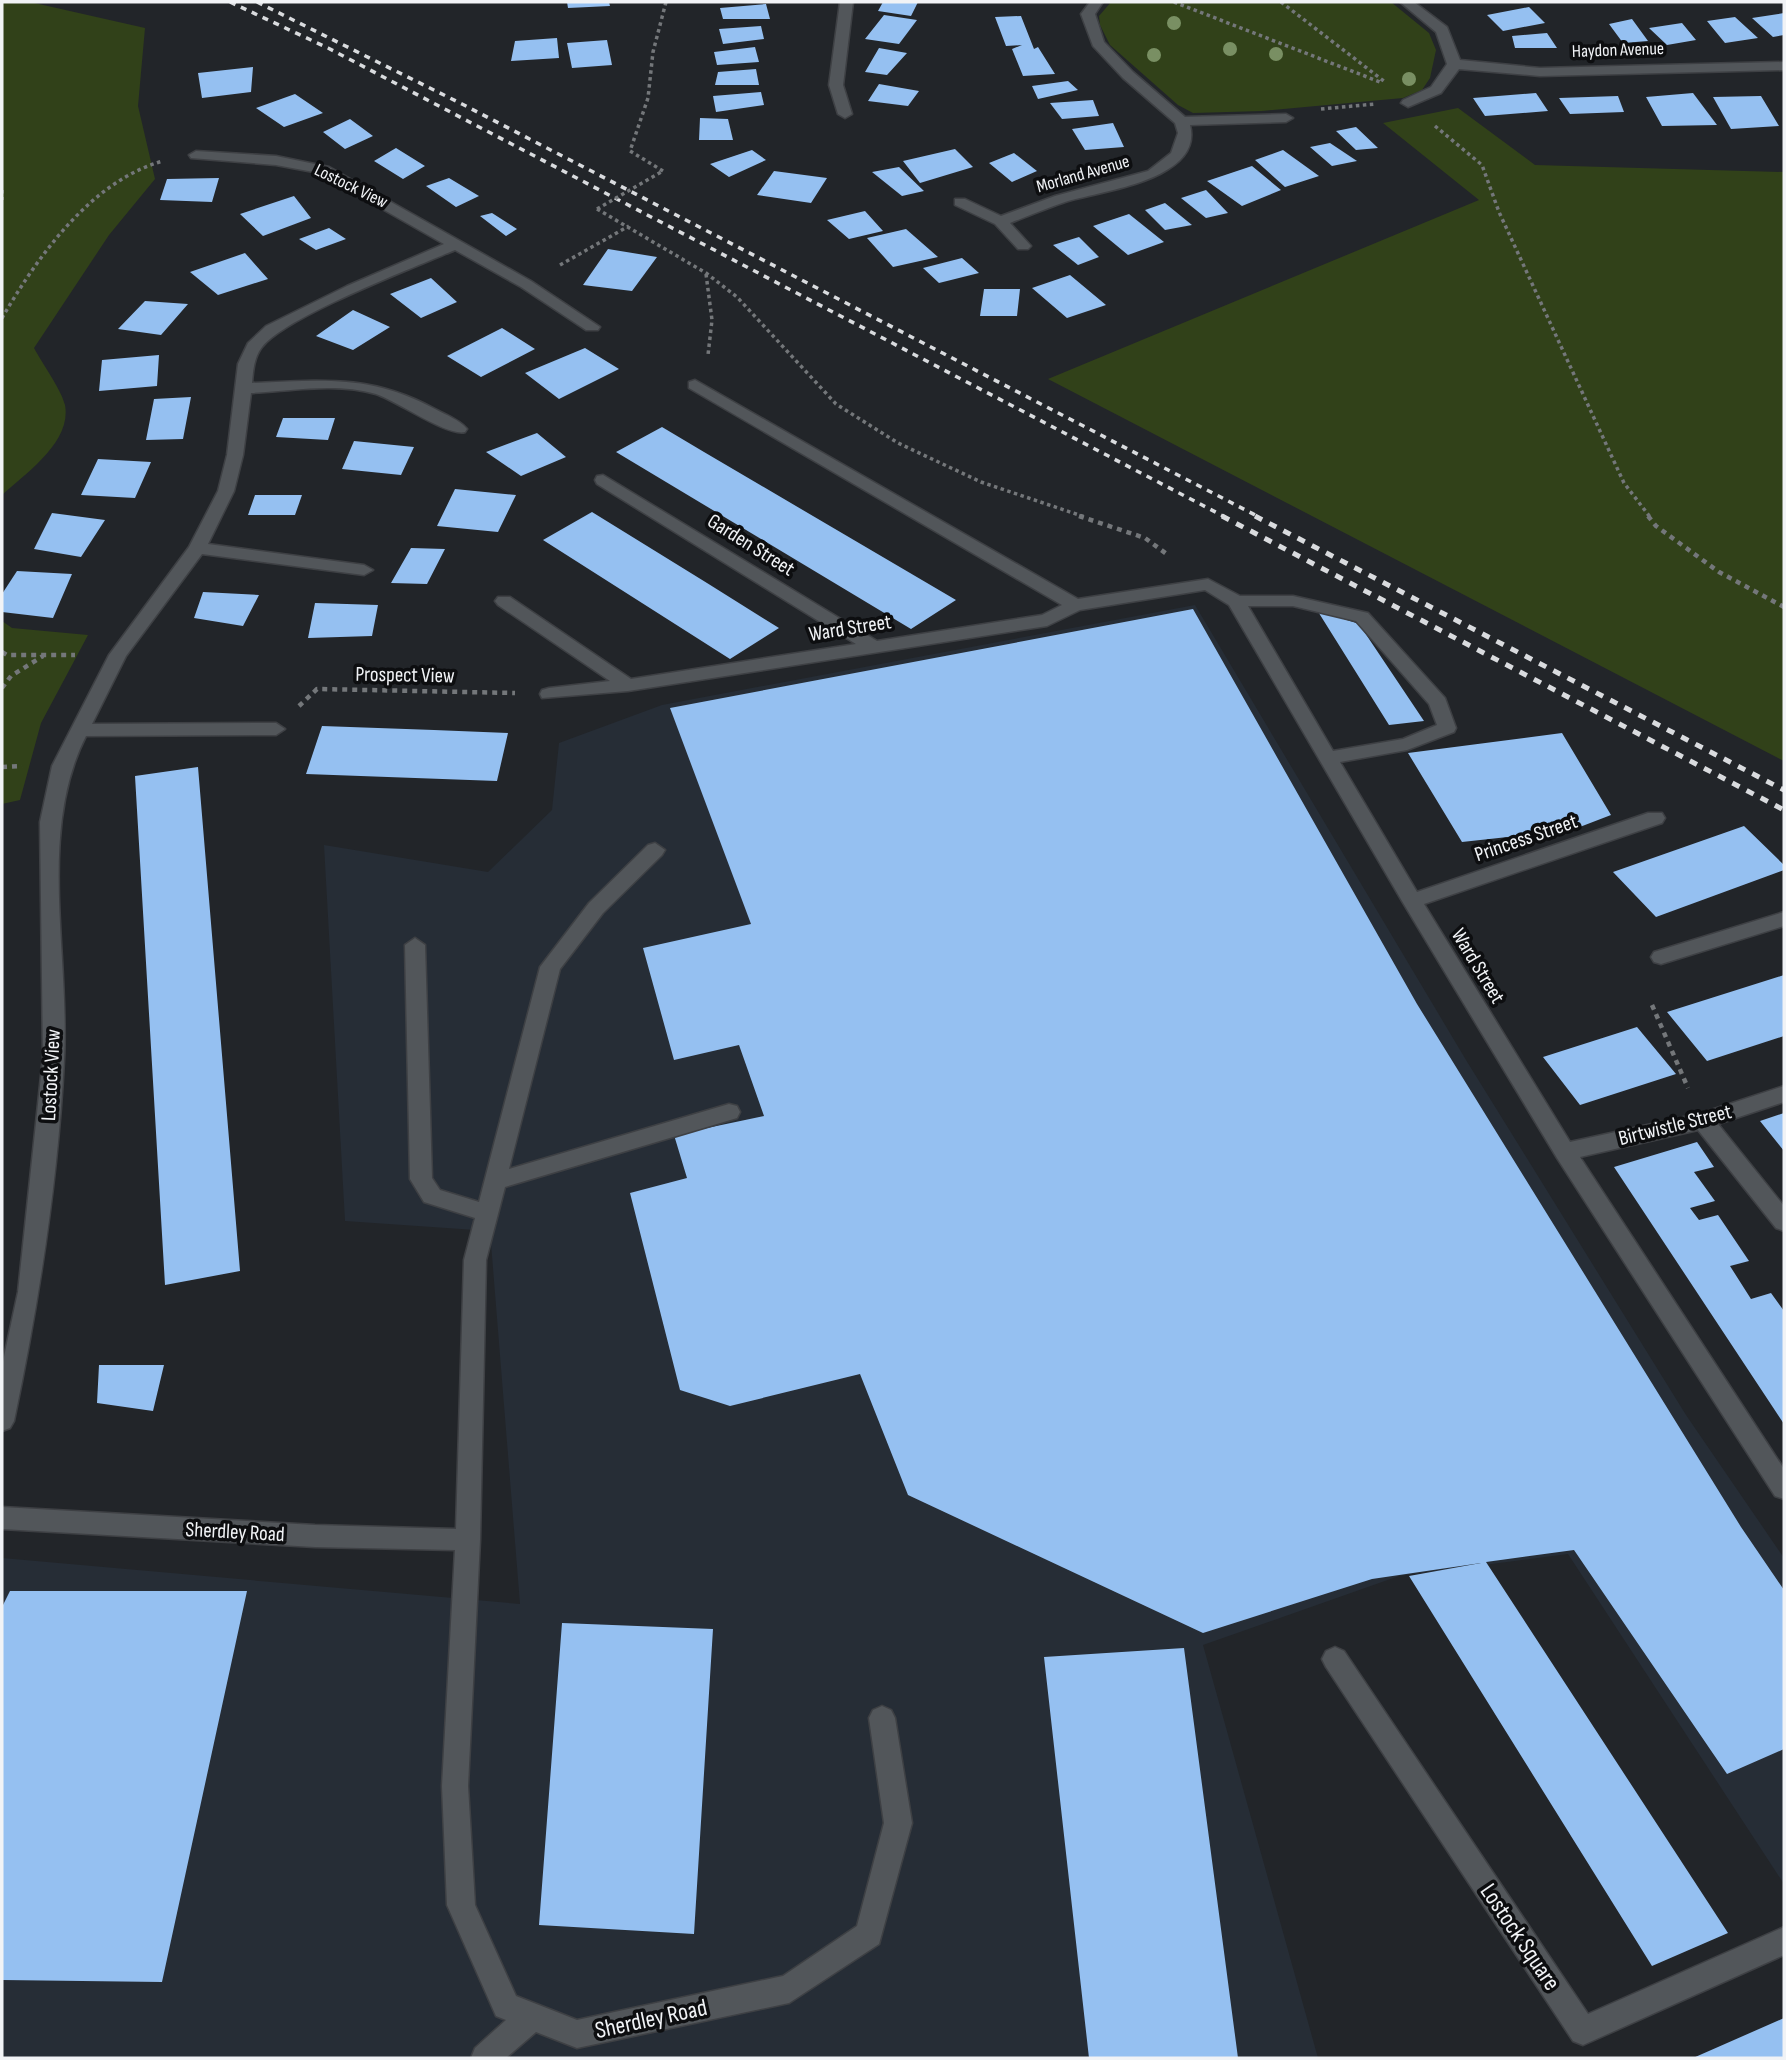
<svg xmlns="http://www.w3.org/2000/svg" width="1786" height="2060" font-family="'Sofia Sans Condensed',sans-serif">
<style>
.built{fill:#262d36}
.green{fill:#314119}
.building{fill:#95c0f1}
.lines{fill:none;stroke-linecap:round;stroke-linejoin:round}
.minor-casing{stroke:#3e4044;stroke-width:3}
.path-far1{stroke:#74777a;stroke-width:3.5;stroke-dasharray:3.5 3.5;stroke-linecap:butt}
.path{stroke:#74777a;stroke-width:4.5;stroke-dasharray:5 5;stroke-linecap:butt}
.minor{fill:#52565a;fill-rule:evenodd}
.rail-far1{stroke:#d9dbde;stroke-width:3.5;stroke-dasharray:6 6;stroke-linecap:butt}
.rail{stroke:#d9dbde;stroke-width:5;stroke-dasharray:8 8;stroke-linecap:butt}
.path-bridge{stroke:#74777a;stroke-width:3.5;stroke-dasharray:3.5 3.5;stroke-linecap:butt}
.tree{fill:#798f63}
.labels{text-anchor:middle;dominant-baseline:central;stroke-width:7;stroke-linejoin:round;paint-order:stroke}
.far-street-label{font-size:18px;fill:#f1f3f6;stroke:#0d0e10}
.street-label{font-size:21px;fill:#f1f3f6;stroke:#0d0e10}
.near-street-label{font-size:24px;fill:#f1f3f6;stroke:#0d0e10}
</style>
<rect width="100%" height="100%" fill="#222529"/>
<!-- built -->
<path class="built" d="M1195 605 1466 1060 1686 1415 1784 1558V1884L1568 1554 1399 1576 1203 1645 1318 2058H2V1558L520 1604 490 1231 345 1221 324 845 488 872 552 810 559 743 662 705Z"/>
<!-- green -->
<path class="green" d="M2 2H30L145 28 138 106 155 179 109 235 34 348C42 363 61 389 65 405 72 442 25 474 2 495Z
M1111 2H1391L1429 33 1436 50 1430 78 1422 90 1403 98 1262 111 1193 113 1178 105 1110 45 1100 25 1099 16Z
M1458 108 1535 165 1784 172V761L1048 379 1479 200 1383 123Z
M2 621 12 628 88 635 41 723 20 800 2 804Z"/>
<!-- building -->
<path class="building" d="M567 2H609L610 6 568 8Z
M883 2H918L911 16 878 11Z
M766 4 770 19H723L720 8Z
M1529 7 1545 23 1503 31 1487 15Z
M1784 13V35L1773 37 1752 18Z
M884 15 917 20 899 44 865 39Z
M1021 16 1034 49 1038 47 1055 74 1023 76 1012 49 1022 45 1006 46 995 17Z
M1735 17 1758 38 1725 43 1707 21Z
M1632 19 1648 41 1623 43 1609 24Z
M1682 23 1696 40 1667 45 1649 28Z
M761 26 764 39 723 44 719 29Z
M1547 33 1557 48H1515L1512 36Z
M557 38 559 58 511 61 515 41Z
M607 40 612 65 572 68 567 43Z
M755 47 759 62 717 65 714 52Z
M879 48 907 53 887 75 865 72Z
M253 67 251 92 202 98 198 73Z
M756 69 759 85H715L718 72Z
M1068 81 1078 90 1038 99 1032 86Z
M879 84 919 91 908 106 868 101Z
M761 92 764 105 716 112 713 96Z
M1536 93 1548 111 1485 116 1473 98Z
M1693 93 1717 125 1662 126 1646 97Z
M295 94 323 113 284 127 256 108Z
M1618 96 1624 112 1570 114 1559 98Z
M1761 96 1779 126 1731 129 1713 97Z
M1093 100 1099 116 1062 119 1050 103Z
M700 118 728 119 733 140H699Z
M350 119 373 136 345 149 323 132Z
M1113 123 1124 147 1085 150 1072 129Z
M1356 127 1378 148 1356 150 1336 131Z
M1330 143 1357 161 1332 166 1310 147Z
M396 148 425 166 403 179 374 161Z
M955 149 973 167 920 183 903 161Z
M752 150 766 160 729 177 710 164Z
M1283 150 1319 176 1285 187 1255 160Z
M1014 153 1037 171 1012 182 989 163Z
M1252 166 1281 190 1242 206 1207 181Z
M899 167 924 191 902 196 872 172Z
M774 171 827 178 811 203 757 195Z
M219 178 212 202 160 200 167 179Z
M449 178 479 196 456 207 426 186Z
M1206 190 1228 213 1206 218 1181 198Z
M294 196 311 218 263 236 240 214Z
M1165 203 1192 225 1165 230 1145 210Z
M865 211 883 231 849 239 827 220Z
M492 213 517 229 506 236 480 216Z
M1129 214 1164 242 1128 255 1093 226Z
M329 228 346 239 316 250 299 239Z
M906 229 938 257 893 267 867 238Z
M1079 237 1099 257 1078 265 1053 245Z
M608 249 657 257 632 291 583 285Z
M245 253 268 279 218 295 190 272Z
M962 258 979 273 939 283 923 268Z
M1070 275 1106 305 1067 318 1032 288Z
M431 278 457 302 421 318 390 294Z
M984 289H1020L1017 316H980Z
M145 301 188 304 161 335 118 329Z
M353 310 390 327 353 350 316 336Z
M502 328 535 349 481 377 447 356Z
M585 348 619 369 559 399 525 373Z
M159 355 157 386 99 391 102 360Z
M191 397 183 439 146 440 154 399Z
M283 418H335L328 440 276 437Z
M662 427 704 452 956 600 911 629 616 452Z
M537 433 566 457 521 476 486 452Z
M354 441 414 447 401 475 342 469Z
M98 459 151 462 135 498 81 495Z
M455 489 516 495 498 532 437 526Z
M255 495H302L295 515H248Z
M592 512 707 583 779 628 730 659 543 540Z
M52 513 105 520 81 557 34 549Z
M411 548 445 549 427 584 391 583Z
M17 571 72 574 53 618 2 612V594Z
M203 592 259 595 243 626 194 618Z
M315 603 378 605 372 636 308 638Z
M1193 609 1417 1004 1741 1527 1784 1590V1749L1727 1774 1574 1550 1486 1562 1728 1933 1652 1966 1409 1576 1481 1563 1372 1579 1203 1633 908 1495 860 1374 730 1406 680 1390 630 1193 687 1178 674 1135 764 1116 739 1045 674 1060 643 948 751 924 670 708Z
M1317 610 1359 624 1424 721 1389 725Z
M322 726 434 730 508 733 497 781 306 774Z
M1562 733 1611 815 1572 830 1462 842 1408 753Z
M198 767 240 1271 165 1285 135 776Z
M1744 826 1784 865V870L1656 917 1613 872Z
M1784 975V1036L1707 1061 1667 1012Z
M1637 1027 1676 1074 1580 1105 1543 1057Z
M1784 1113V1151L1760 1121Z
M1697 1142 1714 1167 1694 1172 1715 1201 1690 1208 1699 1220 1718 1215 1749 1261 1730 1266 1751 1299 1771 1293 1784 1311V1424L1614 1167Z
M99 1365H164L153 1411 97 1403Z
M10 1591H247L162 1982 2 1980V1607Z
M562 1623 713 1629 694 1934 539 1925Z
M1184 1648 1238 2058H1089L1044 1657Z
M1784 2018V2058H1693Z"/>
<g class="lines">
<!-- minor casing -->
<g class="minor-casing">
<path id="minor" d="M840 2H853L843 85 852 114 845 118 838 114 829 85Z
M1090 2H1103L1095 14 1104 42 1133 72 1185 117 1286 114 1293 118 1286 122 1190 125C1204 180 1101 191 1065 202 1047 208 1028 216 1010 223L1031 246 1028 249H1018L995 224 955 205V199H965L1001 216 1055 196 1148 171 1171 153 1178 133 1175 123 1123 78 1093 46 1081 14Z
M1400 2H1414L1447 27 1460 60 1540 68 1784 62V70L1540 76 1459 69 1441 93 1408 107 1401 103 1403 100 1431 87 1447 64 1436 32Z
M196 151 276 156 329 167 531 281 600 327 598 330H586L521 287 455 250C413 268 287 316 262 347 254 357 253 371 252 383 322 380 371 374 435 409 446 415 460 420 467 429L465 432C448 437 397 401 376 394 336 382 291 391 251 393L243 455 234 491 208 544 364 565 373 570 364 575 202 554 126 656 92 724 276 723 285 729 276 735 86 736C37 832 70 955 64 1060 58 1182 39 1301 14 1421L10 1428 2 1431V1366L18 1292 43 1057 40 822 52 766 109 655 189 547 218 491 227 455 238 364 248 343 266 326 347 286 444 244 319 173 276 165 191 158 189 155Z
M695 380 1078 599 1208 579 1240 596H1293L1368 613 1445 698 1456 728 1454 732 1407 750 1340 762 1417 892 1648 813H1662L1665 818 1662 823 1424 904 1570 1142 1702 1113 1784 1086V1102L1718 1124 1784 1206V1231L1776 1228 1698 1130 1580 1157 1784 1469V1499L1775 1496 1557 1158 1402 901 1229 605 1205 590 1080 610 1047 626 628 691 542 698 540 694 542 690 549 688 610 681 498 605 495 601 498 597H510L631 679 856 644 597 484 595 480 597 476 603 475 877 641 1042 615 1062 605 689 388V382ZM1248 606H1293L1356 621 1429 704 1437 725 1403 739 1333 751Z
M655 843 665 850 662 855 603 913 560 969 509 1169 729 1104 737 1106 740 1112 737 1118 505 1187 486 1260 480 1540 468 1786 475 1905 516 1996 577 2020 783 1976 857 1926 884 1823 869 1718 873 1710 882 1706 891 1710 895 1718 912 1823 879 1944 789 2003 577 2048 536 2032 506 2058H471L475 2048 506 2020 496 2016 447 1905 442 1786 455 1550 315 1547 2 1529V1507L315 1525 456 1529 464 1260 475 1218 424 1202 410 1179 405 945 415 938 425 945 432 1178 440 1190 479 1202 540 967 589 903 648 845Z
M1784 912V926L1661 964 1654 962 1651 957 1654 952Z
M1335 1647 1344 1651 1588 2014 1784 1927V1955L1583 2045 1573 2041 1326 1667 1322 1659 1326 1651Z"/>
</g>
<!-- path-far1 -->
<path class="path-far1" d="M1174 2 1380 82
M1281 2 1385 82
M1321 109 1375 104
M1435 126 1482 165 1499 212 1624 483 1650 517
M663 171 630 151 648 98 653 52 666 2
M2 190V200
M597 209 706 273 737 297 836 404 898 443 981 482 1085 517
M560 265 629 226
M706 274 712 320 708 355
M2 318C38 256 91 181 163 161"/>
<!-- path -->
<path class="path" d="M1079 516 1145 538 1168 555
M1648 516 1656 526 1719 572 1784 607
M2 652 7 655H75
M2 688 11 676 43 656
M299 706 317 689 515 693
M2 767 22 766
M1652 1005 1688 1088"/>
<!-- minor -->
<use href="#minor" class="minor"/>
<!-- rail-far1 -->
<path class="rail-far1" d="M230 2 328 48 1225 517
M257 2 462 104 1259 517"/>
<!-- rail -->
<path class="rail" d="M1222 516 1784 810
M1255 516 1784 790"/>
<!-- path-bridge -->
<path class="path-bridge" d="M597 209 663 171"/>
</g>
<!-- trees -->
<g class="tree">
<circle cx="1174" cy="23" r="7"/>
<circle cx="1230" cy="49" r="7"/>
<circle cx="1276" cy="54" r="7"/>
<circle cx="1154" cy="55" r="7"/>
<circle cx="1409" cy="79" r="7"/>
</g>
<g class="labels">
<!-- far-street labels -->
<g class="far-street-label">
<text transform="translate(1618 50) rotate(-2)">Haydon Avenue</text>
<text transform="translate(1083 174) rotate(-16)">Morland Avenue</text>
<text transform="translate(351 186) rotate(26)">Lostock View</text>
</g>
<!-- street labels -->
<g class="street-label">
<text transform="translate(751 545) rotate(32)">Garden Street</text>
<text transform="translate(850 628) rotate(-9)">Ward Street</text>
<text transform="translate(405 675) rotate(1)">Prospect View</text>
<text transform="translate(1526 838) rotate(-19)">Princess Street</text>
<text transform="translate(1478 966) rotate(59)">Ward Street</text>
<text transform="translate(51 1075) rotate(-87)">Lostock View</text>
<text transform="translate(1675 1125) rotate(-14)">Birtwistle Street</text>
<text transform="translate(235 1532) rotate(3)">Sherdley Road</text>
</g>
<!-- near-street labels -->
<g class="near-street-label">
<text transform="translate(1520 1937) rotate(56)">Lostock Square</text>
<text transform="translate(651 2019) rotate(-12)">Sherdley Road</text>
</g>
</g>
<!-- border -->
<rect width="1786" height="2060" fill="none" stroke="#f1f3f6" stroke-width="7"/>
</svg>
